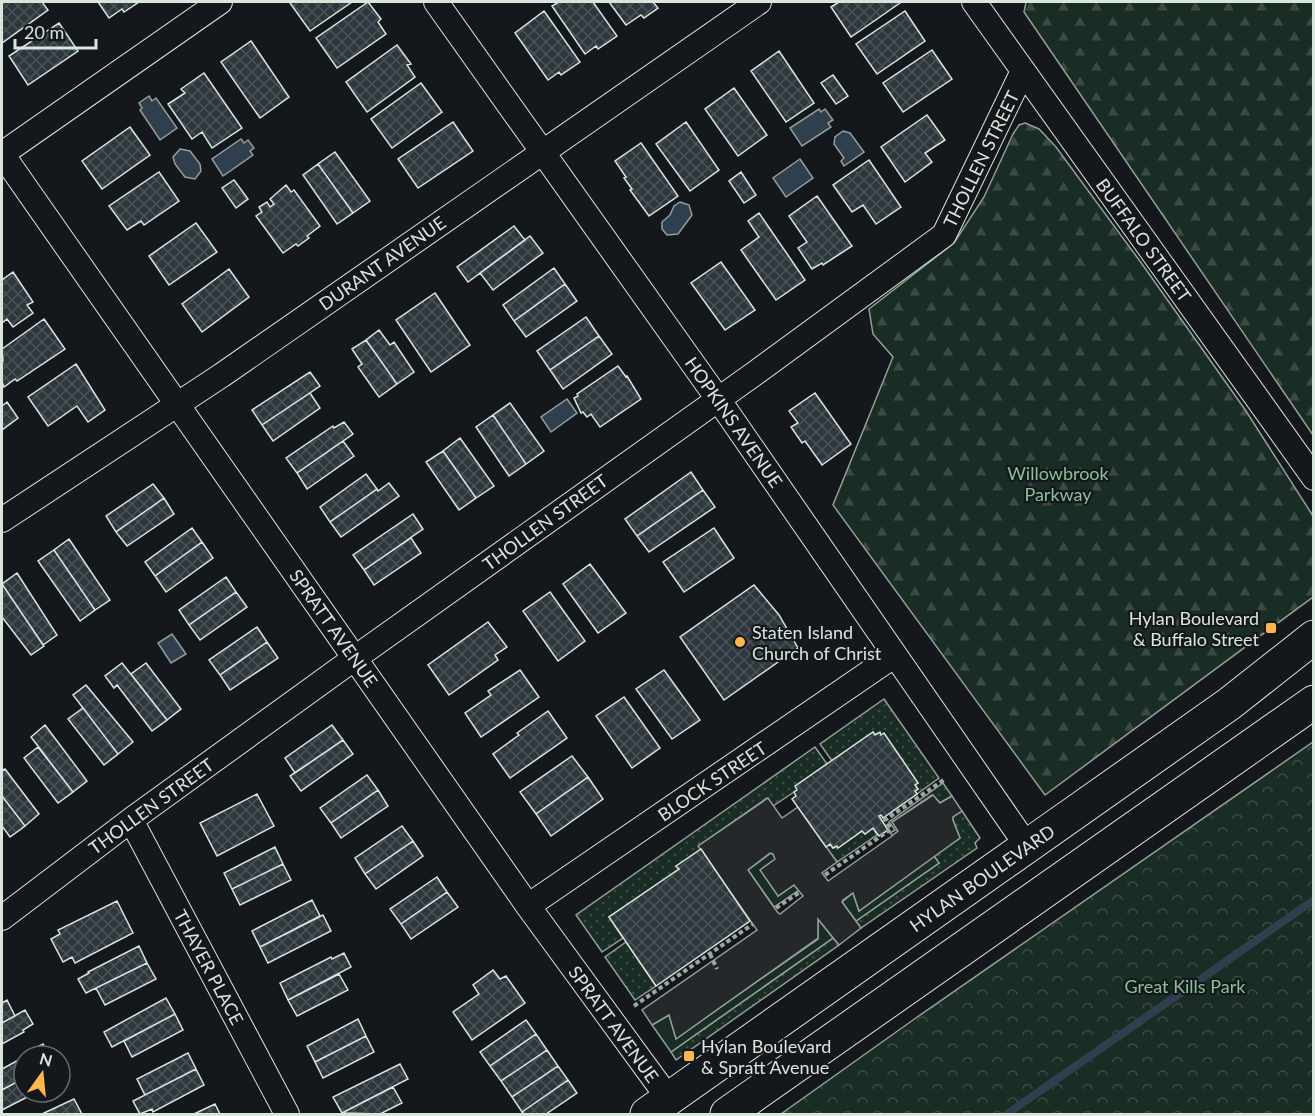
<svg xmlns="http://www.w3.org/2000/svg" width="1315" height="1116" font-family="Lato,sans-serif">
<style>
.grass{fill:url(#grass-dots);stroke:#939e99;stroke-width:1.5}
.forest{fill:url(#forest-firs);stroke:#939e99;stroke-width:1.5}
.park{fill:url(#park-crowns);stroke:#939e99;stroke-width:1.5}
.garden{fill:#1a2d24;stroke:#939e99;stroke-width:1.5}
.parking{fill:#24282b;stroke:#939e99;stroke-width:1.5;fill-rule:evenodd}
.water{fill:#2f3f4d;stroke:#939e99;stroke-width:1.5}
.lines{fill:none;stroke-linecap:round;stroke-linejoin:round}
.stream{stroke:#2f3f4d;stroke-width:8}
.building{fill:url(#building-cross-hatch);stroke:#d8e6dc;stroke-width:1.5}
.street-casing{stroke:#d8e6dc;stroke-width:26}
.primary-casing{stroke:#d8e6dc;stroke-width:35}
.path{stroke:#9da8a2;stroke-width:4;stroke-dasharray:4.5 3;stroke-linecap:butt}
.street{stroke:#14181c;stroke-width:24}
.primary{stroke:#14181c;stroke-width:33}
.poi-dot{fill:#ffb74d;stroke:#14181c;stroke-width:2}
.labels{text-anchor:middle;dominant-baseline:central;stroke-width:4.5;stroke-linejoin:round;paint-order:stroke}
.street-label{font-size:18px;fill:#d8e6dc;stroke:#14181c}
.park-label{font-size:18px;fill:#8ac095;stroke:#14181c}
.poi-label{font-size:18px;fill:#d8e6dc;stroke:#14181c;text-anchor:start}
</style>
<defs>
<pattern id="grass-dots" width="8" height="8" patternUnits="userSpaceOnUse" patternTransform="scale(1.5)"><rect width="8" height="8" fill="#1a2d24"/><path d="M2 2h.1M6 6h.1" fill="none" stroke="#3b4b43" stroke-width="1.8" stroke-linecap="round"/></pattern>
<pattern id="forest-firs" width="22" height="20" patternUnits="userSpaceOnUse" patternTransform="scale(1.5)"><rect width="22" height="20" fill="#1a2d24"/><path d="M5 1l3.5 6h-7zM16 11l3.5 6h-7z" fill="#3b4b43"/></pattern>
<pattern id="park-crowns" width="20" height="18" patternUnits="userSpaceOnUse" patternTransform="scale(1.5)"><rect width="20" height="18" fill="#1a2d24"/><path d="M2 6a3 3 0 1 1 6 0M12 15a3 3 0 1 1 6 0" fill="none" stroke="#3b4b43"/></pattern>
<pattern id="building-cross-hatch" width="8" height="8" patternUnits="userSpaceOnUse" patternTransform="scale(1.5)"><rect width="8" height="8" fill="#2c363c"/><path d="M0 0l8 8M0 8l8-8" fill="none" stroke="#4a5358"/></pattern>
</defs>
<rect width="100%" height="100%" fill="#14181c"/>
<!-- grass -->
<path class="grass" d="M884 699 939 778 917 794 915 791 918 789 915 785 918 783 884 734 881 735 879 733 875 735 873 732 832 761 820 744Z
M815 747 827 764 797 790 773 806 767 798 699 846 701 849 677 866 679 869 609 917 623 938 602 952 576 915Z
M943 783 952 796 940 803 932 795 893 822 898 831 893 836 890 833 895 830 889 822Z
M962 811 980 838 975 843 977 848 861 928 856 921 939 863 934 856 960 838 953 820V817Z
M873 828 877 835 837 862 826 847 830 844 833 848 837 846 838 848 862 831 865 834Z
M833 938 839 945 676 1060 671 1052Z
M626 942 656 986 635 1000 605 957Z"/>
<!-- forest -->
<path class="forest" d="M1026 2H1313V435L1024 12Z
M1025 123 1039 129 1056 147 1142 264 1246 411 1313 516V597L1045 795 833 505 893 357 873 334 869 309 954 243 984 197 1013 134 1019 125Z"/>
<!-- park -->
<path class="park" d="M1313 742V1114H781L913 1020Z"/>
<!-- garden -->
<path class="garden" d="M771 853 776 857 778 896 794 885 799 890 774 907 748 870Z
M934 856 939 863 856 921 842 902 853 893 859 911Z
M818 919 833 938 671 1052 652 1025 669 1015 676 1038 818 939Z"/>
<!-- parking -->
<path class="parking" d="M933 795 940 803 952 796 962 811 953 817V820L960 838 859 911 853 893 843 900 842 902 861 928 839 945 818 919V938L676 1039 669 1015 652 1025 642 1010 757 930 698 846 768 798 782 818 798 807 837 862 822 873 828 881 892 836 898 831 892 822ZM770 853 773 854 775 859 760 870 778 896 794 885 803 896 780 914 778 913 748 870Z"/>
<!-- water -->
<path class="water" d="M149 96 152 101 156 98 177 128 160 140 140 110 142 108 139 103Z
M819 109 821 112 825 109 833 120 828 123 831 127 802 146 790 128Z
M843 131 850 133 864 152 844 166 841 161 844 158 834 144 835 137Z
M241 139 244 143 248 140 254 148 250 151 253 155 223 176 212 159Z
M180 149 190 151 200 164 201 171 195 179 185 177 175 164 173 157Z
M800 159 813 178 786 197 773 178Z
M680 202 689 205 692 215 678 234 667 235 662 229V222L670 215 674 206Z
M567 399 577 413 551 432 541 417Z
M172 634 186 654 171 663 158 643Z"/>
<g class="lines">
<!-- stream -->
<path class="stream" d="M1007 1114 1314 900"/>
</g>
<!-- building -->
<path class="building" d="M4 2H42L48 10 2 43V3Z
M98 2H139L124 12 122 9 109 18Z
M292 2H352L310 31 290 3Z
M368 2 381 19 378 22 386 34 337 68 316 38Z
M559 2H593L617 36 598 49 596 46 585 54 552 6Z
M609 2H653L658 8 644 18 641 15 626 25Z
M839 2H899L900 3 851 37 831 7Z
M544 11 580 62 561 75 559 72 548 80 515 33Z
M905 11 925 41 877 74 856 44Z
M59 23 78 51 28 85 9 56Z
M251 41 289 97 260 118 221 62Z
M397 45 411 64 407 65 415 77 367 112 346 82Z
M932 50 952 79 903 112 883 83Z
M779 51 814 103 786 122 751 71Z
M204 73 242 128 212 148 202 132 192 139 168 104 185 93 181 89Z
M833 75 848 96 836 104 821 83Z
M421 83 442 112 392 148 371 119Z
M734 88 767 135 738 156 705 109Z
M927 115 945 140 925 153 932 162 905 182 881 147Z
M453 122 473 151 418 188 398 159Z
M686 122 719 170 690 191 656 144Z
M130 127 150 155 102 189 82 161Z
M641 143 678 196 649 216 630 190 632 189 624 178 626 177 615 161Z
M335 152 370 201 353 213 318 164Z
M869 160 901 207 876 224 863 205 852 212 833 185Z
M318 164 353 213 337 224 303 175Z
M159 172 179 201 144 225 141 221 127 230 109 206Z
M741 172 756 195 744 203 729 181Z
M234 180 248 199 236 208 222 188Z
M286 185 291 192 294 190 320 226 307 236 309 238 298 246 296 244 283 253 256 216 262 212 259 207 267 202 270 207 274 204 270 199Z
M817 196 852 246 823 265 822 263 812 269 798 248 807 242 789 216Z
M759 213 805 280 776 300 741 250 759 237 748 221Z
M196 223 217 252 169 285 149 256Z
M514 226 525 240 468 282 457 267Z
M530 236 543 253 493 290 480 273Z
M721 262 755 310 725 330 691 283Z
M554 268 565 284 514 321 503 305Z
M229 269 249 297 202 332 182 304Z
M13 272 33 302 27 305 33 313 13 327 7 319 2 323V280Z
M565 284 577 301 526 337 514 321Z
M435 293 470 345 431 372 396 320Z
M586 317 599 336 550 370 537 351Z
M44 319 65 349 17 381 15 379 4 387 2 382V362L3 361 2 349Z
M379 330 390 345 394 342 414 372 397 384 366 340Z
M599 336 612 354 563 389 550 370Z
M366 340 397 384 379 397 358 367 362 364 352 349Z
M76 364 105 410 88 422 77 406 48 426 28 397Z
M618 366 626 377 627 376 641 399 600 427 591 414 587 417 583 412 581 413 574 398 578 396 577 394Z
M310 372 320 386 262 425 252 410Z
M310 393 320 408 273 441 262 425Z
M815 393 851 444 822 465 805 441 802 443 791 427 798 423 789 411Z
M7 402 18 418 2 430V406Z
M510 403 544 451 526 464 493 415Z
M493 415 526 464 509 476 476 427Z
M344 422 353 434 297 473 286 458 333 426 334 428Z
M460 438 494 486 476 498 443 451Z
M343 441 354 456 307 489 297 473Z
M443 451 476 498 459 510 426 462Z
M691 472 703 490 637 536 625 519Z
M366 474 377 489 330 522 320 507Z
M389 483 399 496 341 537 330 522 377 489 378 491Z
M153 484 164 498 116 532 106 516Z
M703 490 715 507 649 552 637 536Z
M164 498 174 514 127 546 116 532Z
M413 514 423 529 364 570 353 555Z
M192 528 202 542 155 576 145 562Z
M714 528 734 558 684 592 663 562Z
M411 538 421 553 374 585 364 570Z
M69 539 110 600 95 610 54 550Z
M202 542 213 558 166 592 155 576Z
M54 550 95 610 80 621 38 561Z
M590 564 626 613 598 633 563 584Z
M17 573 57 635 43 645 2 584Z
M226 577 236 592 189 625 179 610Z
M2 584 44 646 31 655 2 617Z
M754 585 779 615 798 648 724 700 680 637Z
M236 592 247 607 200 640 189 625Z
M550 592 585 641 558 661 523 611Z
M488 622 507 647 495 655 498 660 449 695 428 665Z
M257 627 267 642 220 675 209 660Z
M267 642 278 658 230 690 220 675Z
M122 663 167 720 152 731 117 685 114 688 105 676Z
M146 663 181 709 167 720 131 674Z
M520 670 539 697 481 737 465 713 491 695 488 691Z
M664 670 700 720 672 739 636 689Z
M86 685 133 742 118 754 73 695Z
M624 697 660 748 632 768 596 716Z
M83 708 118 754 104 765 68 719Z
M548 711 567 738 510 778 493 754 519 735 517 733Z
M45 725 87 781 73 792 31 737Z
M332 725 343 740 295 773 285 758Z
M873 732 875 735 880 732 881 735 884 733 918 783 915 785 918 789 915 791 917 794 883 818 881 815 879 816 888 830 879 836 873 828 865 834 862 831 838 848 837 846 833 848 830 844 826 847 792 799 796 796 794 792 797 790 795 786Z
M343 740 353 754 301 791 290 776Z
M38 747 73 792 58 803 24 758Z
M572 756 588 777 536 814 520 792Z
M2 768 3 770 5 769 39 814 25 826 2 796Z
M367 775 378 790 331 823 320 808Z
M588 777 603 799 551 836 536 814Z
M378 790 388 806 341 838 331 823Z
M257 794 274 826 217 856 200 823Z
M2 796 25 826 10 837 2 826Z
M402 826 413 841 365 874 355 858Z
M413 841 423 856 376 889 365 874Z
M275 847 283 864 232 889 224 873Z
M701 849 750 921 656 986 609 917 679 869 676 866Z
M283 864 291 880 240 905 232 889Z
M437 877 447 892 401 924 390 909Z
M447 892 458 907 411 939 401 924Z
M312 900 320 916 260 947 252 931Z
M117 901 133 933 75 963 72 957 63 962 51 939 60 934 58 930Z
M323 915 331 931 268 963 260 947Z
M139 946 147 963 86 993 78 979 89 973 88 972Z
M344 953 351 967 288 1000 280 983 331 957 332 959Z
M147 963 156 979 105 1005 96 988Z
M493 970 500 979 506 976 525 1003 472 1040 453 1012 479 994 473 985Z
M339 974 348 990 297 1016 288 1000Z
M166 998 175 1014 112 1047 104 1032Z
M7 1000 15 1016 2 1023V1003Z
M25 1010 33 1024 23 1030 24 1032 2 1044V1023Z
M175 1014 183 1030 132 1057 124 1041Z
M358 1019 366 1036 315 1062 307 1046Z
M526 1020 536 1034 490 1066 480 1052Z
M536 1034 547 1050 501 1081 490 1066Z
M366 1036 374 1052 323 1078 315 1062Z
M43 1044 49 1056H26L29 1055 28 1052Z
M547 1050 558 1066 512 1097 501 1081Z
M188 1053 196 1069 145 1095 137 1079Z
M24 1057V1078L2 1090V1069Z
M400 1064 408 1079 342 1113 333 1097Z
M558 1066 568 1080 522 1112 512 1097Z
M196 1069 204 1085 153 1112 152 1109 140 1114 133 1101Z
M24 1078V1092H37L2 1110V1090Z
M568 1080 577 1093 546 1114H524L522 1112Z
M393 1087 402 1103 380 1114 342 1113Z
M74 1099 82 1114H42Z
M215 1104 220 1114H194Z"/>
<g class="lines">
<!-- street casing -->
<g class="street-casing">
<path id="street" d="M436 2 718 399 1027 846
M974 2 1314 478
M2 154 528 906 669 1099
M2 154 220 2
M2 520 222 375 759 2
M131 820 287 1114
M528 906 895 655
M2 918 131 820 355 658 754 374 944 235 1023 71"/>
</g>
<!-- primary casing -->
<g class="primary-casing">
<path id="primary" d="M647 1114 1229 704 1314 637
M727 1114 1314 702"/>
</g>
<!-- path -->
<path class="path" d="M825 875 891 829 885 820 945 779
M776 908 800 892
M710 954 717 969
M634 1006 753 924"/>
<!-- street -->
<use href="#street" class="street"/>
<!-- primary -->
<use href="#primary" class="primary"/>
</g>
<!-- markers -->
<g class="poi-dot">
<rect x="1265" y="622" width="12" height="12" rx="3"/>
<circle cx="740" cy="642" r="6"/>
<rect x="683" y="1050" width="12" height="12" rx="3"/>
</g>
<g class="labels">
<!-- street labels -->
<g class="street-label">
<text transform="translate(981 159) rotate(-64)">THOLLEN STREET</text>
<text transform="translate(1144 240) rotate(54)">BUFFALO STREET</text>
<text transform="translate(382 263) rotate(-35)">DURANT AVENUE</text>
<text transform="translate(734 422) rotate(55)">HOPKINS AVENUE</text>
<text transform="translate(545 522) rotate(-36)">THOLLEN STREET</text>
<text transform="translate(334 628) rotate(55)">SPRATT AVENUE</text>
<text transform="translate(712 781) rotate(-34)">BLOCK STREET</text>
<text transform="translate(151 806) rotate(-36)">THOLLEN STREET</text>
<text transform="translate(982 878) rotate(-35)">HYLAN BOULEVARD</text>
<text transform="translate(209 967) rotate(62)">THAYER PLACE</text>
<text transform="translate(614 1024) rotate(54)">SPRATT AVENUE</text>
</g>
<!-- park labels -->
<g class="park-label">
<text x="1058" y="473">Willowbrook<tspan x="1058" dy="21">Parkway</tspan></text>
<text x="1185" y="986">Great Kills Park</text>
</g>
<!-- poi labels -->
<g class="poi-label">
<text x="1259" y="618" text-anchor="end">Hylan Boulevard<tspan x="1259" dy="21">&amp; Buffalo Street</tspan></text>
<text x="752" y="632">Staten Island<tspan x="752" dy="21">Church of Christ</tspan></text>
<text x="701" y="1046">Hylan Boulevard<tspan x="701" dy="21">&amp; Spratt Avenue</tspan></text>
</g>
</g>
<!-- border -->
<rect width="1315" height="1116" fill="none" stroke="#d8e6dc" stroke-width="6"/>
<!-- north arrow -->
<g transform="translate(42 1074) rotate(15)"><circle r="28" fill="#14181c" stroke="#626a69" stroke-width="1.5"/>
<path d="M0-4.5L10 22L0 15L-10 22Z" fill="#ffb74d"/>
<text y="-9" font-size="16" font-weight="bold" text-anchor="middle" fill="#d8e6dc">N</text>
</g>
<!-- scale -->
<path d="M15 39v9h81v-9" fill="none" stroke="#d8e6dc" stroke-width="3"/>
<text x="24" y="39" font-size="18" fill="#d8e6dc" stroke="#14181c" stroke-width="4.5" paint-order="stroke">20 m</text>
</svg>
